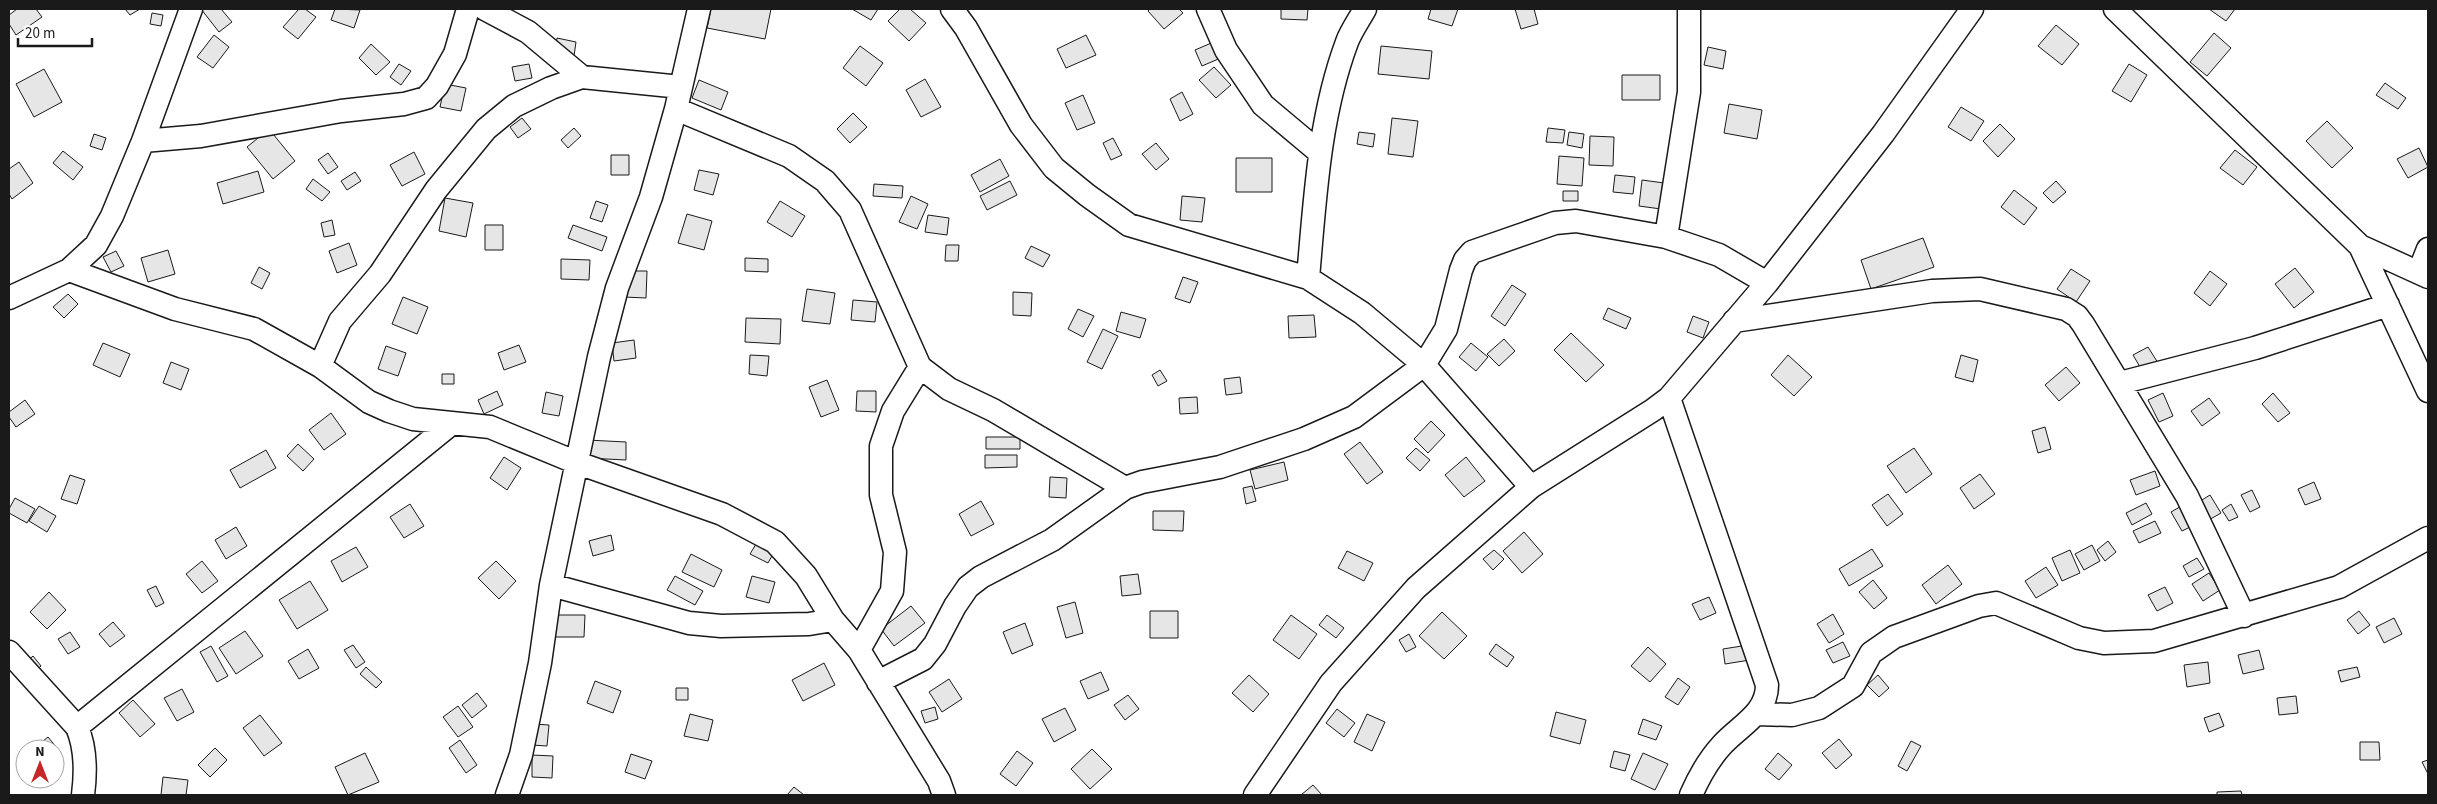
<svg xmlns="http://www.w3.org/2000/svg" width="2437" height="804" font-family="'Source Sans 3',sans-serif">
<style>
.building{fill:#e6e6e6;stroke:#1a1a1a}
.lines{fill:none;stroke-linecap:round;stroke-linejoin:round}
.minor-casing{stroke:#1a1a1a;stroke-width:25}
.minor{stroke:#fff;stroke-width:22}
</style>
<rect width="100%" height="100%" fill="#fff"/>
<!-- building -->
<path class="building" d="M17 9H36L42 17 16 35 9 24V15Z
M125 9H140L130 15Z
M201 9H221L232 22 219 32Z
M299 9H305L316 17 298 39 283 27Z
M335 9 360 10 354 28 331 20Z
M711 9H771L765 39 707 28Z
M852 9H878L871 20Z
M900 9H910L926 23 909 41 888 21Z
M1150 9H1179L1183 13 1164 29 1148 11Z
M1281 9H1308L1307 20 1281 19Z
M1431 9H1458L1452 26 1428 19Z
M1515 9H1534L1538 24 1521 29Z
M2209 9H2235L2226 21Z
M152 13 163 15 161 26 150 24Z
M2056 25 2079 44 2062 65 2038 46Z
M2214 33 2231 48 2207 76 2190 62Z
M214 35 229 47 213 68 197 57Z
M1086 35 1096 55 1066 68 1057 49Z
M557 38 576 42 574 56 555 53Z
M1216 41 1223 57 1202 66 1195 50Z
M371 44 390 62 376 75 359 58Z
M860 46 883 63 866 86 843 68Z
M1381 46 1432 51 1429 79 1378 74Z
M1708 47 1726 51 1723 69 1704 65Z
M399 64 411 71 401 85 390 77Z
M529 64 532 78 515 81 512 67Z
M2129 64 2147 75 2131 102 2112 91Z
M1214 67 1231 85 1216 98 1199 80Z
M44 69 62 102 34 117 16 84Z
M1622 75H1660V100H1622Z
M925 79 941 107 921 117 906 90Z
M699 80 728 92 721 110 692 98Z
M2385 83 2406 98 2398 109 2376 95Z
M445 84 466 88 461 111 440 107Z
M1182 92 1193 114 1180 121 1170 99Z
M1083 95 1095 123 1077 130 1065 103Z
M1729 104 1762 110 1757 139 1724 133Z
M1961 107 1984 121 1971 141 1948 127Z
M853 113 867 127 850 143 837 129Z
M522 118 531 129 518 138 510 127Z
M1392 118 1418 121 1413 157 1388 154Z
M2327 121 2353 148 2332 168 2306 141Z
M2000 124 2015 139 1998 157 1983 141Z
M574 128 581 136 568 148 561 140Z
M1548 128 1565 130 1563 143 1546 142Z
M269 129 295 161 273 179 247 147Z
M1359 132 1375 134 1373 147 1357 144Z
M1569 132 1584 134 1582 148 1567 145Z
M94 134 106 138 102 150 90 146Z
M1590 136 1614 137 1613 166 1589 165Z
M1113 138 1122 155 1111 160 1103 143Z
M1156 143 1169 159 1156 170 1142 154Z
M2419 148 2428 167 2408 178 2397 159Z
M2235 150 2257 167 2243 185 2220 168Z
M63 151 83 167 73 180 53 163Z
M414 152 425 174 402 186 390 165Z
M328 153 338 167 328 174 318 160Z
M611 155H629V175H611Z
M1559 156 1584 158 1582 186 1557 184Z
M1236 158H1272V192H1236Z
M1000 159 1009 176 980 192 971 175Z
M19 162 33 183 12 199 9 194V169Z
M699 170 719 174 713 195 694 190Z
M258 171 264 192 223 204 217 183Z
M355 172 361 181 347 190 341 181Z
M1615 175 1635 177 1633 194 1613 192Z
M313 179 330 192 322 201 306 189Z
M1642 180 1664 183 1661 209 1639 206Z
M1010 181 1017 195 987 210 980 196Z
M2056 181 2066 192 2053 203 2043 193Z
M874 184 903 186 902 198 873 196Z
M2014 190 2037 208 2024 225 2001 207Z
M1563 191H1578V201H1563Z
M911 196 928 204 917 229 899 222Z
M1182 196 1205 198 1202 222 1180 220Z
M445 198 473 203 466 237 439 231Z
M596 201 608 205 602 222 590 218Z
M780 201 805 216 792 237 767 222Z
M687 214 712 221 704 250 678 243Z
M928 215 949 218 947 235 925 232Z
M332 220 335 235 324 237 321 223Z
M485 225H503V250H485Z
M573 225 607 237 602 251 568 238Z
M1923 238 1934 267 1871 289 1861 260Z
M349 243 357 265 337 273 329 251Z
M946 245H959L958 261H945Z
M1031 246 1050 255 1043 267 1025 258Z
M168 250 175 274 148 282 141 258Z
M116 251 124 266 111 272 103 257Z
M745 258 768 259V272L745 271Z
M561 259 590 260 589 280 561 279Z
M259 267 270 273 262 289 251 283Z
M2295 268 2314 292 2294 308 2275 284Z
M2071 269 2090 281 2076 302 2057 289Z
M624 271H647L646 298 624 297Z
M2210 271 2227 284 2210 306 2194 293Z
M1183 277 1198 282 1190 303 1175 298Z
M1512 285 1526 294 1505 326 1491 316Z
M807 289 835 293 830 324 802 321Z
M1013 292 1032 293 1031 316 1013 315Z
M68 294 78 304 64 318 53 307Z
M403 297 428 307 417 334 392 324Z
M853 300 877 302 875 322 851 320Z
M1608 308 1631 318 1626 329 1603 319Z
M1078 309 1094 316 1083 337 1068 329Z
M1121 312 1146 319 1140 338 1116 331Z
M1314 315 1316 337 1289 338 1288 316Z
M1693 316 1709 322 1703 338 1687 332Z
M746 318 781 319 780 344 745 342Z
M1103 329 1118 336 1102 369 1087 362Z
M1571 333 1604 365 1586 382 1554 350Z
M1504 339 1515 351 1499 366 1487 354Z
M634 340 636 358 614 361 612 343Z
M103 343 130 354 120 377 93 365Z
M1471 343 1488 357 1476 371 1459 357Z
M519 345 526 362 504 370 498 353Z
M386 346 406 353 398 376 378 369Z
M2148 347 2158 363 2143 372 2133 355Z
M750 355 769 356 767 376 749 374Z
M1788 355 1812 377 1794 396 1771 375Z
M1961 355 1978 360 1973 382 1955 377Z
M171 362 189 369 181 390 163 383Z
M2066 367 2080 383 2059 401 2045 385Z
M1160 370 1167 381 1158 386 1152 375Z
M442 374H454V384H442Z
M1240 377 1242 393 1226 395 1224 379Z
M827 380 839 410 821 417 809 387Z
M497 391 503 405 484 414 478 400Z
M857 391H876V412L856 411Z
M546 392 563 396 559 416 542 413Z
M2163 393 2173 416 2159 422 2148 400Z
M2273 393 2290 413 2278 422 2262 404Z
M1197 397 1198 413 1180 414 1179 398Z
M2209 398 2220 413 2202 426 2191 411Z
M25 400 35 414 16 427 9 417V412Z
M331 413 346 434 324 450 309 430Z
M1431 421 1445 435 1428 453 1414 439Z
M2045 427 2051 449 2038 453 2032 431Z
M986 437H1020V449H986Z
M587 440 626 442V460L587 458Z
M1360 442 1383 472 1367 484 1344 454Z
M298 444 314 459 303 471 287 456Z
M1416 448 1430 460 1420 471 1406 458Z
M1914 448 1932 474 1906 493 1887 466Z
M266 450 276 468 240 488 230 470Z
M985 455H1017V467L985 468Z
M504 457 521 468 507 490 490 478Z
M1466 457 1485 481 1464 497 1445 475Z
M1284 462 1288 480 1255 489 1250 470Z
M2155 471 2160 486 2136 495 2130 480Z
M1980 474 1995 494 1974 509 1960 488Z
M70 475 85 480 77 504 61 499Z
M1050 477 1067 478 1066 498 1049 497Z
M2314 482 2321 499 2305 505 2298 489Z
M1252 486 1256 501 1246 504 1243 488Z
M2252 490 2260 507 2250 512 2241 495Z
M1888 494 1903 514 1887 526 1872 505Z
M2210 495 2221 513 2207 521 2197 503Z
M15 498 35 509 27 523 9 513V509Z
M981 501 994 524 971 536 959 514Z
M2146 503 2152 514 2132 525 2126 513Z
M410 504 424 526 404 538 390 517Z
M2185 504 2196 524 2182 531 2171 512Z
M2231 504 2238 517 2229 521 2222 510Z
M39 506 56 516 47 532 29 521Z
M1153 511H1184L1183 531 1153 530Z
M2155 521 2161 533 2139 543 2133 531Z
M236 527 247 546 226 559 215 540Z
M1524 532 1543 554 1522 573 1503 551Z
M611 535 614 550 593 556 589 541Z
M2108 541 2116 552 2105 561 2097 550Z
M756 544 773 554 768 563 750 554Z
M2092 545 2100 561 2084 570 2075 554Z
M356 547 368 567 342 582 331 561Z
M1872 549 1883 566 1849 586 1839 569Z
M1494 550 1504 559 1493 570 1483 559Z
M2070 550 2080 573 2062 581 2052 558Z
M1347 551 1373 563 1364 581 1338 568Z
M691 554 722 570 714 587 682 572Z
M2197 558 2204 569 2189 577 2183 566Z
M202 561 218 581 202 593 186 574Z
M496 561 516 581 499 599 478 578Z
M1948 565 1962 584 1936 604 1922 585Z
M2046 567 2058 585 2036 598 2025 581Z
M2209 573 2220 590 2203 601 2192 584Z
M1138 574 1141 594 1122 596 1120 576Z
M675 576 703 591 695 605 667 590Z
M752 576 775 582 769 603 746 597Z
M1873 580 1887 598 1874 609 1859 592Z
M310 581 328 610 297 629 279 600Z
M156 586 164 603 156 607 147 590Z
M2165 587 2173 603 2157 611 2148 595Z
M49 592 66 610 47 629 30 612Z
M1709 597 1716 613 1700 620 1692 604Z
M1075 602 1083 633 1066 638 1057 607Z
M911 606 925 623 894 646 881 629Z
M1150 611H1178V638H1150Z
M2359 611 2370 625 2358 634 2347 620Z
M1442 612 1467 636 1444 659 1419 636Z
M1833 614 1844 634 1829 643 1817 624Z
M554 615H585L584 637H554Z
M1291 615 1317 634 1299 659 1273 640Z
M1327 615 1344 628 1336 638 1319 625Z
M2394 618 2402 634 2384 643 2376 627Z
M113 622 125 636 110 647 99 634Z
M1025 623 1033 645 1012 654 1003 632Z
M245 631 263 656 236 674 219 648Z
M70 632 80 647 68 654 58 639Z
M1409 634 1416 647 1406 652 1399 640Z
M1843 642 1850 656 1833 663 1826 650Z
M1496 644 1514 657 1507 667 1489 654Z
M353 645 365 662 356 668 344 650Z
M1748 645 1750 660 1725 664 1723 649Z
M211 646 228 676 217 682 200 652Z
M1648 647 1666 664 1650 682 1631 666Z
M308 649 319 668 299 679 288 661Z
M2259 650 2264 669 2243 674 2238 655Z
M33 656 41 666 32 674 24 664Z
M2208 662 2210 683 2187 687 2184 665Z
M824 663 835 685 803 701 792 680Z
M366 667 382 682 376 688 360 674Z
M2357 667 2360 677 2341 682 2338 671Z
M1101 672 1109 690 1088 699 1080 681Z
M1249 675 1269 694 1253 712 1232 693Z
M1878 675 1889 688 1879 697 1867 685Z
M1678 678 1690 687 1678 705 1665 697Z
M949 679 962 699 942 712 929 692Z
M595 681 621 691 613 713 587 703Z
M676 688H688V700H676Z
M182 689 194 712 177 721 164 698Z
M477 693 487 706 472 718 462 705Z
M1128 695 1139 709 1125 720 1114 705Z
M2296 696 2298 713 2279 715 2277 698Z
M133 700 155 724 140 737 119 713Z
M458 706 473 727 458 737 443 717Z
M935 707 938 719 925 723 921 711Z
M1065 708 1076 730 1054 742 1042 719Z
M1337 709 1355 723 1344 737 1326 723Z
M1556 712 1586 720 1580 744 1550 736Z
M2219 713 2224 726 2209 732 2204 718Z
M690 714 713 720 708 741 684 736Z
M1367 714 1385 722 1372 751 1354 742Z
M260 715 282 743 264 756 243 728Z
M1643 719 1662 726 1656 740 1638 734Z
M533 724 549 725 547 746 532 745Z
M48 737 61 753 55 758V749H33Z
M1839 739 1852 755 1836 769 1822 753Z
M460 740 477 765 466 773 449 748Z
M1911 741 1921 746 1907 771 1898 766Z
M2360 742H2379L2380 760H2360Z
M215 748 227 760 210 777 198 765Z
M1092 749 1112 769 1090 789 1071 769Z
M1017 751 1033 763 1016 786 1000 774Z
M1614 751 1630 755 1625 771 1610 767Z
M365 753 379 782 348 795 335 767Z
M1643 753 1668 764 1655 790 1631 779Z
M1778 753 1792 765 1779 780 1765 769Z
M631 754 652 761 645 779 625 772Z
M532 755 553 756 552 778 532 777Z
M2428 760V774L2422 762Z
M163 777 188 780 186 795H161Z
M1313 785 1322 795H1301Z
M794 787 804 795H787Z
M2241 791 2242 795H2217V792Z"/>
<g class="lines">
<!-- minor casing -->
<g class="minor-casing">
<path id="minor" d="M485 9 528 32 582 77
M952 9 966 28 1021 125 1054 168 1087 195 1129 225 1308 278 1362 313 1424 365 1531 487
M1208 9 1226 50 1263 105 1319 152
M2115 9 2360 246 2428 277
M676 109 789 156 825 181 850 210 920 367 949 389 993 410 1125 488
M143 141 201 136 341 111 404 104 426 98 437 86 455 54 468 9
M1666 237 1689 92V9
M2360 246 2428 391
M69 270 175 309 254 329 320 366 369 402 389 411 413 419 490 427 575 462 722 514 775 542 806 576 833 620 859 650 939 781 944 795
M2419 272 2428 249
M1308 278C1315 199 1319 117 1347 42 1351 31 1359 20 1365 9
M9 298 69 270 96 245 112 216 143 141 191 9
M1734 321 1932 291 1980 289 2066 309 2077 316 2083 324 2187 496 2244 616
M320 366 340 321 380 274 436 190 486 129 514 106 551 88 582 77 681 87
M2120 383 2255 348 2388 305
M1669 398 1767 685C1767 714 1739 726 1722 745 1710 758 1698 779 1691 795
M551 585 689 623 721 626 809 624 833 620
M859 650 892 591 895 552 881 495V446L893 411 920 367
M9 652 77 727C86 748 86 772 83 795
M878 682 923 659 935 644 955 606 968 587 981 577 1052 540 1125 488 1142 482 1220 467 1304 439 1354 417 1424 365 1446 329 1461 270 1465 260 1472 252 1555 223 1576 221 1666 237 1719 255 1767 283
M1756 714 1792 715 1819 708 1853 686 1871 653 1894 637 1979 606 1996 603 2079 638 2104 643 2154 641 2339 587 2428 538
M77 727 451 424
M507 795 521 755 540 663 551 585 599 357 617 288 651 197 676 109 699 9
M1255 795 1331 683 1416 588 1531 487 1653 410 1669 398 1767 283 1883 134 1972 9"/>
</g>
<!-- minor -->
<use href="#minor" class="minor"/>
</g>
<!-- border -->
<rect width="2437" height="804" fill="none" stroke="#1a1a1a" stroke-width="20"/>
<!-- north arrow -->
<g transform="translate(40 764)"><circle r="24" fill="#ffffff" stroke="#a3a3a3"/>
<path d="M0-4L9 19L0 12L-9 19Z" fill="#c62828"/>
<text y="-8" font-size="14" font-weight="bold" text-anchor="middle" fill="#1a1a1a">N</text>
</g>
<!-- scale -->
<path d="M18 38v8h74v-8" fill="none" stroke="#1a1a1a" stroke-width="2.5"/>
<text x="25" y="38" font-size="15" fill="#1a1a1a" stroke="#ffffff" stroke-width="4" paint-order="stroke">20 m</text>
</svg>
